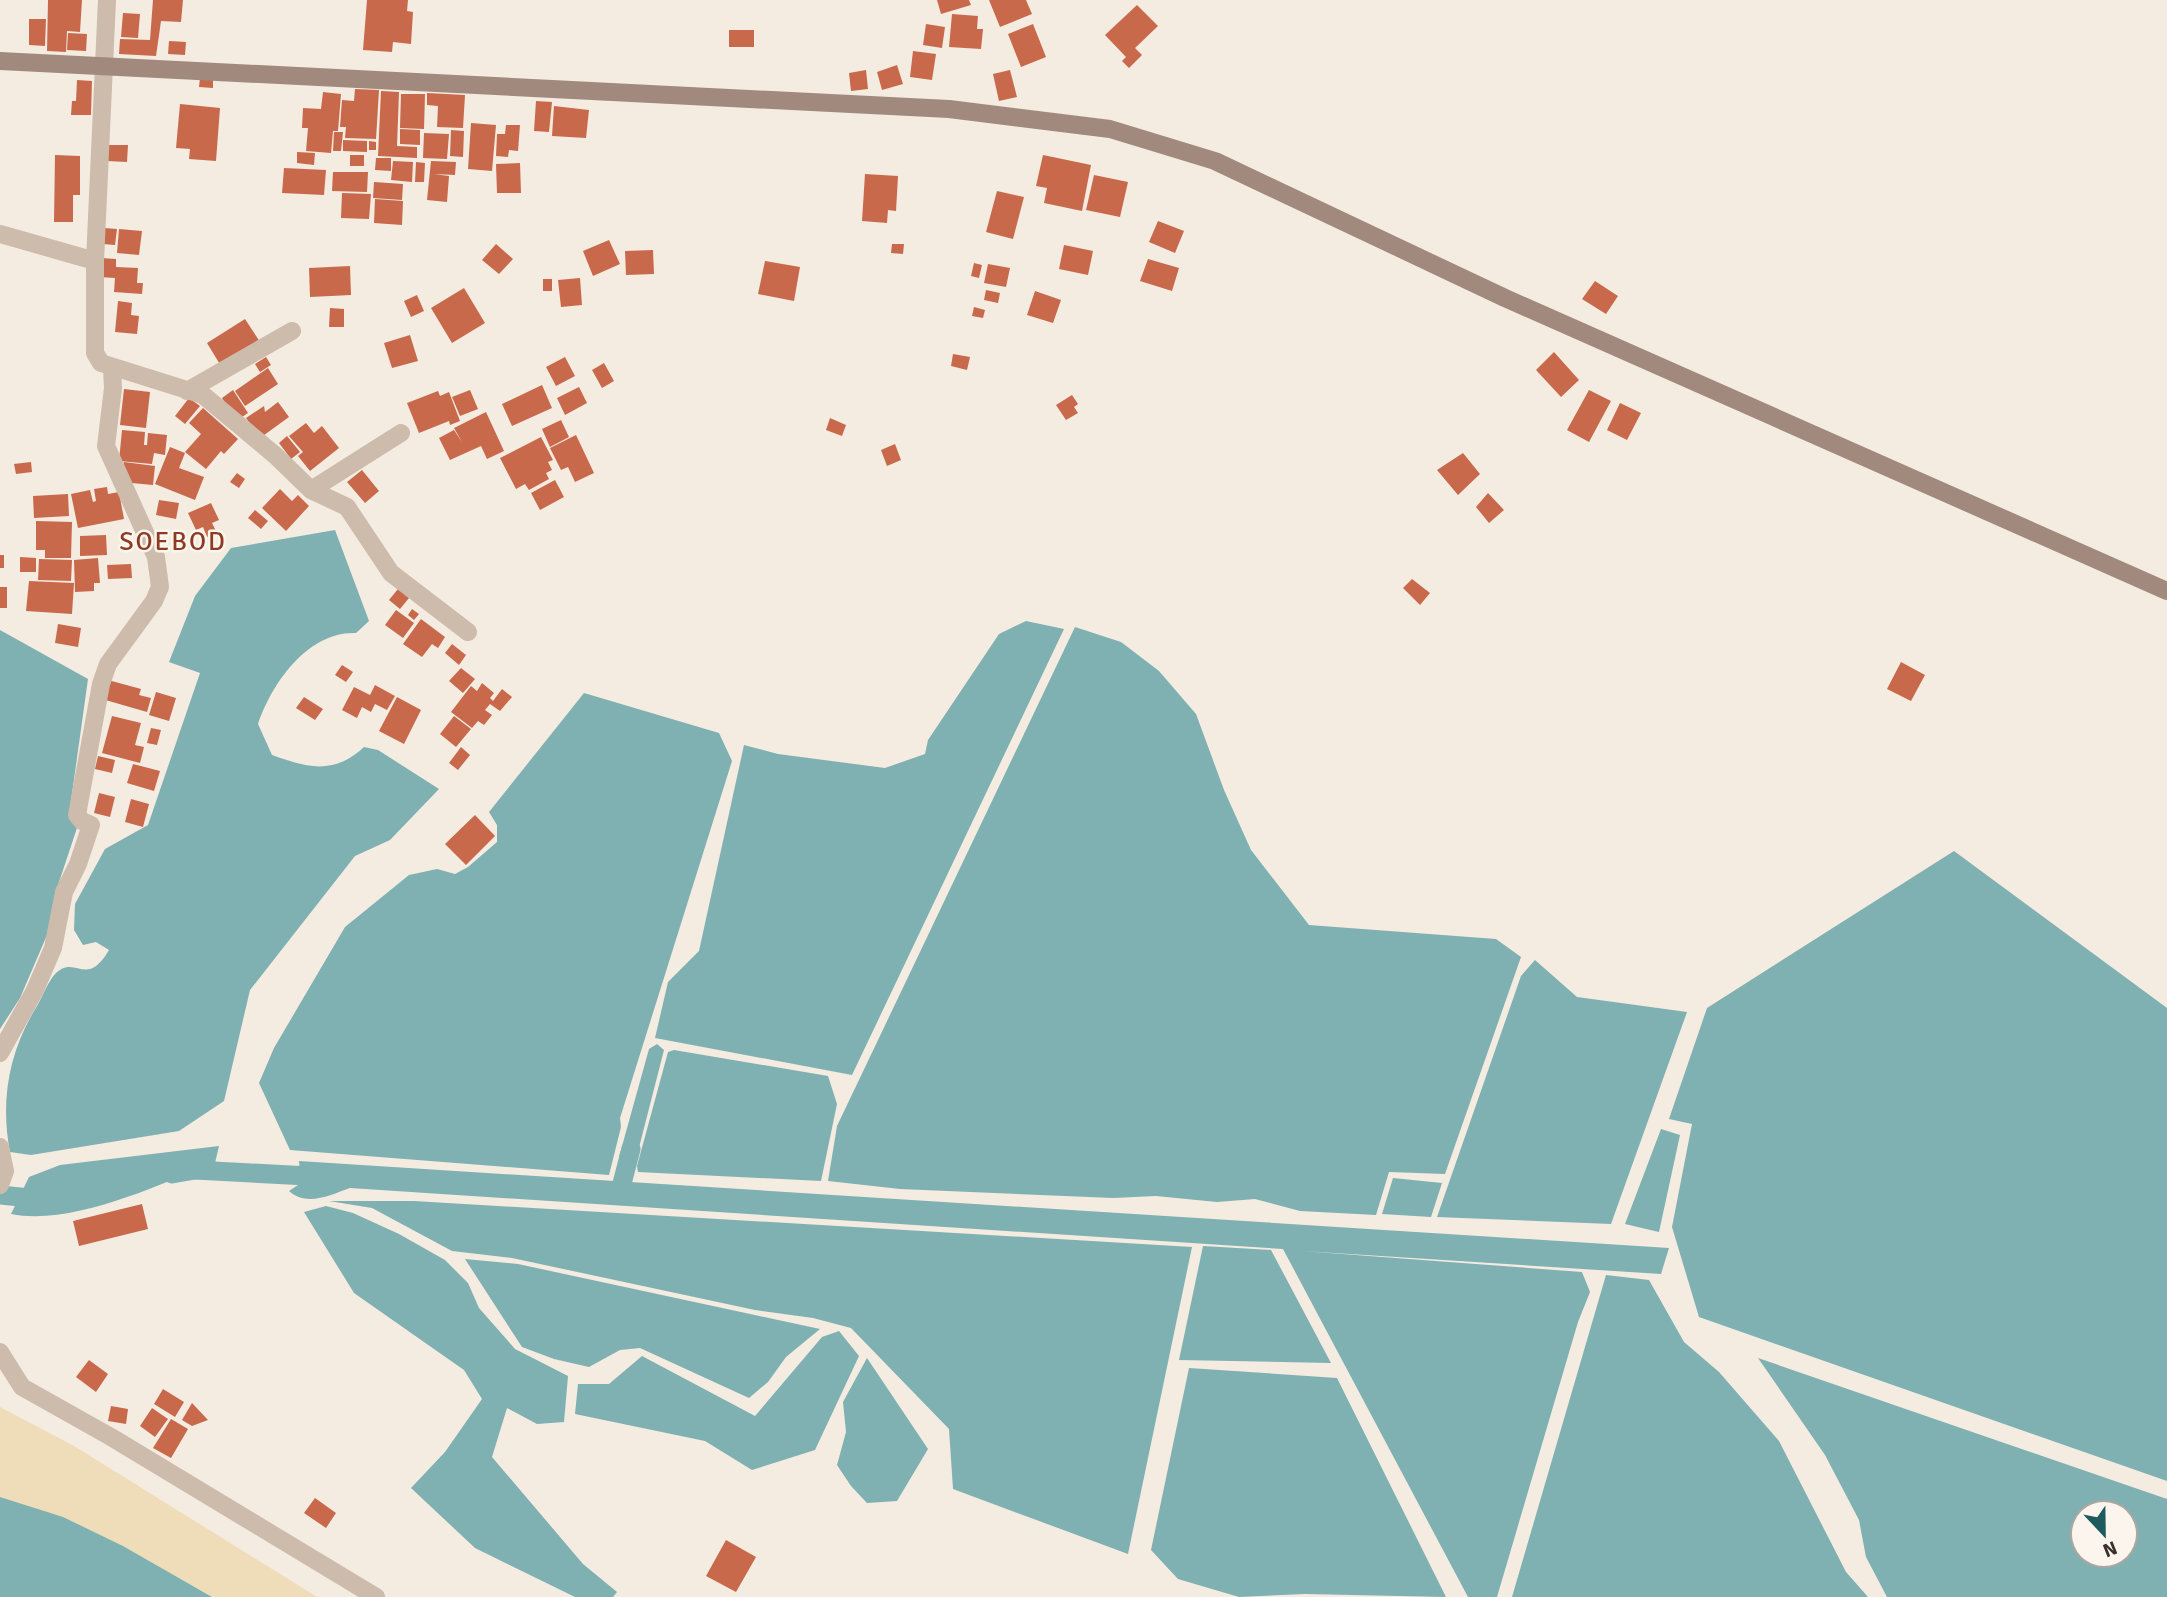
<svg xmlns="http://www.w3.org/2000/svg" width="2167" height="1597" font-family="Signika,sans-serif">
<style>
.sand{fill:#efdcb8}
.water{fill:#7fb0b2;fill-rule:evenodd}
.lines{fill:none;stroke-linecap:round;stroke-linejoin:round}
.canal{stroke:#7fb0b2;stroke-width:19}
.building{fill:#c8694b}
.street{stroke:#cdbbac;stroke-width:18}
.secondary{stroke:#a18a7d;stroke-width:18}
.labels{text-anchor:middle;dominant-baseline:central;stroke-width:5;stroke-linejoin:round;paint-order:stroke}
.neighbourhood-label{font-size:26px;letter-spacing:2px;fill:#8c3b22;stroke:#fbf5ee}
</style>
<rect width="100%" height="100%" fill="#f4ebe1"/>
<!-- sand -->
<path class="sand" d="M0 1407 74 1446 317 1597H212L123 1546 63 1518 0 1497Z"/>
<!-- water -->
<path class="water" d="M335 530 369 621 356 633C308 631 272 683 258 724L272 755C308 768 334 775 364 747L378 750 439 789 390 840 355 856 250 990 224 1101 179 1131 31 1155 10 1152C0 1100 9 1051 37 1006 43 996 48 981 56 973 76 954 86 989 109 950L96 942 83 945 74 930 75 904 105 849 148 825 200 673 169 662 195 596 231 548Z
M1026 621 1064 629 852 1075 655 1038 668 982 699 951 744 745 778 754 885 768 925 754 928 740 999 634Z
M1075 627 1121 642 1159 671 1196 714 1224 790 1251 850 1309 925 1496 939 1521 957 1445 1174 1389 1172 1376 1215 1300 1211 1255 1199 1217 1202 1156 1196 1113 1198 900 1189 828 1181 837 1126Z
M0 630 88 679 71 801 70 812 77 828 59 882 47 935 20 998 0 1029Z
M584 693 719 733 732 761 620 1118 621 1127 609 1175 290 1150 259 1083 274 1048 345 927 409 875 437 869 455 874 468 867 497 842V825L489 812Z
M1954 851 2167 1008V1481L1699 1317 1672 1227 1692 1124 1669 1119 1707 1008Z
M1535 960 1577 997 1687 1012 1611 1224 1437 1217 1521 976Z
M657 1044 664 1050 633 1171 627 1173 619 1169V1157L649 1049Z
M674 1050 828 1076 837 1104 821 1181 638 1172 637 1166 668 1052Z
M1661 1129 1680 1135 1659 1232 1625 1224Z
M219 1146 215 1163C157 1185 73 1226 11 1214L29 1177 60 1165Z
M299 1161 1669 1248 1661 1274 1302 1251 1582 1272 1590 1292 1578 1322 1497 1597H1468L1283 1249 350 1188C330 1195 307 1207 289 1191L301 1183Z
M1393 1178 1442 1183 1431 1217 1382 1214Z
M329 1201H414L1192 1247 1128 1554 953 1489 949 1429 851 1328 813 1318 755 1310 512 1258 452 1251 372 1208Z
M326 1206 353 1213 399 1234 445 1260 468 1283 479 1308 515 1349 568 1376 564 1422 537 1424 507 1408 492 1457 583 1564 617 1592 613 1597H575L475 1548 411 1488 445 1452 482 1399 464 1370 354 1293 304 1212Z
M1203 1246 1271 1250 1331 1363 1179 1360Z
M465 1259 518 1264 820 1329 786 1357 768 1382 749 1398 640 1348 620 1350 589 1367 554 1359 522 1347Z
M1606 1275 1649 1280 1684 1342 1719 1372 1779 1441 1846 1572 1868 1597H1512Z
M839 1331 859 1356 815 1450 752 1470 705 1441 575 1414 578 1384H609L642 1356 755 1416 822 1337Z
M867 1358 928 1449 897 1501 867 1503 851 1486 837 1465 846 1432 843 1402Z
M1758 1358 2167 1499V1597H1887L1866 1557 1859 1520 1825 1455ZM2125 1513V1555H2083V1513Z
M1189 1368 1337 1378 1446 1597 1305 1594 1239 1597 1178 1579 1151 1550Z
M0 1497 63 1517 123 1546 212 1597H0Z"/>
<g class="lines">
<!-- canal -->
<path class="canal" d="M172 1174 195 1170 327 1177
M0 1195 30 1198 45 1196
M619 1195 631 1149"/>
</g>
<!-- building -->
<path class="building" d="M48 0H82L80 32 67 31 66 52 47 51Z
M153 0H183L181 22 161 21 156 56 119 54 120 39 150 40Z
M367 0H408L407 11 413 12 411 44 393 42 392 52 363 50Z
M937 0H969L971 5 941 14Z
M989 0H1026L1032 14 1000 27Z
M1137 5 1158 26 1135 48 1142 55 1129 68 1122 61 1126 57 1105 35Z
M123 13 140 14 138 38 121 37Z
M952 14 978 16 977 29H983L981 49 949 47Z
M29 19H46L45 46 29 45Z
M926 24 945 27 942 48 923 45Z
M1033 24 1046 57 1021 67 1008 34Z
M729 30H754V47H729Z
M68 33 87 34 86 51 67 50Z
M169 41 186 42 185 55 168 54Z
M913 51 936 54 932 80 910 77Z
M897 65 903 84 882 90 877 72Z
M866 70 868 89 851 91 849 73Z
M1010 70 1017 97 999 101 993 74Z
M200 78 213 79V88L199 87Z
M77 80 92 81 91 115H71L72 101H76Z
M355 89 379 90 376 139 345 138 346 127H340L342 100 354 101Z
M381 91 399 92 397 146 417 147V158L378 156Z
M323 92 341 94 338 131H333L331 153 306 151 308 128H302L303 108 321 109Z
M427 93 465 95 463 128 437 127 438 106 427 105Z
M401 94H425L424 129 400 128Z
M536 101 552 102 549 132 534 131Z
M180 104 220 108 216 161 189 159 190 149 176 148Z
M554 106 589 110 586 138 552 136Z
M471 123 496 125 492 171 468 169Z
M506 125H520L518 151 509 150 508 157 496 156 497 134H505Z
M400 129 420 130V145L400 144Z
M451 130 464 131 463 157 450 156Z
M334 132H343L341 151H333Z
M424 133 449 134 447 159 423 158Z
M343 140 367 141V152L343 151Z
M369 141 376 142V150H369Z
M108 145H128L127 162 107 161Z
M297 152 315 153 314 165 297 163Z
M55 155 80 156V195H73V222H54Z
M350 155H364V166H350Z
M1043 155 1091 165 1082 211 1044 203 1047 188 1036 186Z
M376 158H391V171L375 170Z
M393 161 413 162 412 182 391 180Z
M431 161 456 162 455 175 434 174 449 176 447 202 427 200Z
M416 162 425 163 424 182H415Z
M520 163 521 193H497L496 164Z
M284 168 326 170 324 195 282 193Z
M333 172H368L367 192 332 191Z
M865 174 898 176 896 211 888 210 887 223 862 221Z
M1094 175 1128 182 1120 217 1086 210Z
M374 182 403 184 402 200 373 198Z
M997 191 1024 197 1013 239 986 232Z
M342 193 371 194 369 219 341 218Z
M375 199 403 201 402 225 374 223Z
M1158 221 1184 231 1175 253 1149 242Z
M104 228 117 229 115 245 103 244Z
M119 229 142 231 139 255 117 253Z
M609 240 620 264 593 276 583 251Z
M496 244 513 259 499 274 482 260Z
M892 244H904L903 254 891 253Z
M1064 245 1093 251 1088 275 1059 269Z
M653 250 654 274 626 275 625 251Z
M101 258 116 259V267L138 268 137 283H143L142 294 114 292 115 278 99 277Z
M1148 259 1179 268 1172 291 1140 281Z
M765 261 800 267 794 301 758 294Z
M974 263 982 265 979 278 971 276Z
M988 264 1010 268 1006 287 984 283Z
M350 266 351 295 310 297 309 268Z
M580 278 582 305 561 307 558 280Z
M543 279H552V291H543Z
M1595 281 1618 296 1606 314 1582 299Z
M464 288 485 323 452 343 431 308Z
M986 290 1000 293 998 303 984 300Z
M1035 291 1061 300 1053 323 1027 315Z
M417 295 424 311 411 317 404 301Z
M118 301 132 303 131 315 139 316 137 334 115 332Z
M974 307 985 310 983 318 972 316Z
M330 308 344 309V327H329Z
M245 319 260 342 221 366 207 343Z
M410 335 418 361 392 368 384 343Z
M1554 352 1579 380 1561 397 1536 370Z
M953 354 970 357 967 370 951 366Z
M266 357 271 365 260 372 255 364Z
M565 357 575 376 556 386 546 367Z
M604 363 614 381 602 388 592 370Z
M268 368 278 384 245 406 235 391Z
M542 385 552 408 512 426 502 404Z
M579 387 587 403 565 415 557 398Z
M124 389 150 392 146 428 120 425Z
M233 390 248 413 236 421 222 398Z
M470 390 478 409 460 416 452 397Z
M1589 390 1611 401 1589 442 1567 430Z
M438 391 440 396 449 392 460 421 450 425 449 421 419 433 407 403Z
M1072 395 1078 404 1074 407 1078 413 1066 420 1056 405Z
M189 398 200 406 185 424 175 416Z
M278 402 289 417 260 438 246 418 264 406 265 412Z
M1620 403 1641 413 1627 440 1607 430Z
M203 408 238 439 224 454 221 451 206 469 185 452 201 434 189 423Z
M486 412 504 451 487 459 481 446 450 460 439 438 454 430 462 442 454 428Z
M830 418 846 425 842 436 826 430Z
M561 420 569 437 550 447 542 429Z
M306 423 314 433 322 426 339 448 310 471 298 456 303 452 289 436Z
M122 430 145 432 144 445H147L148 433 167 435 165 455 154 453 152 464 119 461Z
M576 435 594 473 575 482 568 467 561 470 550 448Z
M287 436 300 452 291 459 279 443Z
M541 437 553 460 548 462 552 470 546 473 549 479 529 490 525 484 516 489 500 458Z
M895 444 901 460 887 466 881 450Z
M170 447 185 453 179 468 204 477 195 500 155 484Z
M1463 453 1480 474 1458 495 1437 470Z
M31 462 32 472 16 474 14 464Z
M124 462 155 466 153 485 121 482Z
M362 470 379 491 365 503 347 482Z
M237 473 245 479 239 488 230 482Z
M555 480 564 497 540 510 531 493Z
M107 487 108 494 119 492 124 519 78 528 71 494 90 490 93 502 96 501 94 489Z
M280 489 292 501 298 495 309 506 286 531 262 508Z
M1488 493 1504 510 1489 523 1476 507Z
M68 494 69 516 34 518 33 496Z
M159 500 179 503 176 519 156 515Z
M211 503 219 520 212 523 217 533 207 537 203 527 196 530 188 513Z
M255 510 268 521 261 529 248 518Z
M36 521 72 522 71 558H45V550H36Z
M106 535 107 555 80 556V536Z
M0 555H4V568H0Z
M20 557 36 558V572H20Z
M98 558 100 583H94V591L75 592 74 560Z
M39 559 72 560 71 581 38 580Z
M131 564 132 578 108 579 107 565Z
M1412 579 1430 593 1420 605 1403 588Z
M29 581 74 583 72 614 26 611Z
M0 587H7V608H0Z
M398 589 409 598 400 609 389 600Z
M412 609 419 614 414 620 408 615Z
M396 610 414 623 403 638 385 625Z
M421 619 445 637 438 648 432 644 422 657 403 644Z
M58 624 81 628 78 647 55 643Z
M452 644 466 655 459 665 445 653Z
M1901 662 1925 675 1911 701 1887 689Z
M342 665 353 672 346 682 335 675Z
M461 668 475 679 463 693 449 681Z
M108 680 141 689 139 695 151 698 147 712 102 699Z
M482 683 494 693 490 698 493 701 502 689 512 697 500 711 490 704 485 710 492 715 484 725 478 721 472 728 451 712 471 686 477 691Z
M375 685 395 696 387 710 375 704 371 712 362 707 357 718 342 710 354 687 370 695Z
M156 692 176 698 169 721 149 715Z
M304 697 323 709 315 720 296 708Z
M397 697 421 710 404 744 379 731Z
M112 716 141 723 135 745 144 747 140 763 102 753Z
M454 716 471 729 456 747 440 734Z
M151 728 161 730 157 745 147 743Z
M461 747 470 755 458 770 449 763Z
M98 756 115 760 112 773 95 769Z
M133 764 160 771 154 791 127 783Z
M99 793 115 797 110 817 94 813Z
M131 799 149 804 143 827 125 822Z
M475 815 495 836 466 865 445 844Z
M142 1204 148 1229 79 1246 73 1221Z
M89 1360 108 1374 96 1392 76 1377Z
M163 1389 184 1402 175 1417 154 1404Z
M192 1403 208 1420 192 1426 182 1420Z
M111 1406 128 1409 126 1424 108 1421Z
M152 1408 168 1419 155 1437 140 1426Z
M171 1419 188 1429 171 1458 153 1448Z
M315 1498 336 1513 326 1528 304 1513Z
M726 1540 756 1557 736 1592 706 1576Z"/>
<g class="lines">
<!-- street -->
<path class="street" d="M107 0 95 261V353L101 363 203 395 276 456 311 490 347 507 391 573 468 632
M0 234 95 261
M187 391 292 331
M311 490 401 433
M0 1053 35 990 53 948 64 892 78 864 91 825 82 821 77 815 101 684 108 664 154 601 160 587 156 557 106 446 113 388 112 368
M0 1147 5 1171 0 1185
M0 1352 22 1387 111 1437 376 1597"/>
<!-- secondary -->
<path class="secondary" d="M0 61 949 109 1110 129 1215 161 1505 298 2167 591"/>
</g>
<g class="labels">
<!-- neighbourhood labels -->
<g class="neighbourhood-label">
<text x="173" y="542">SOEBOD</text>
</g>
</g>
<!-- north arrow -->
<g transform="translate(2104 1534) rotate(158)"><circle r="33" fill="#fbf5ee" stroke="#aea6a0" stroke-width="2"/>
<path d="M0-5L12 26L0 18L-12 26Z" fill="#1f5a5e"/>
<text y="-10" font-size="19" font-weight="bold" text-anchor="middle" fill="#3b302b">N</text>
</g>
</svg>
